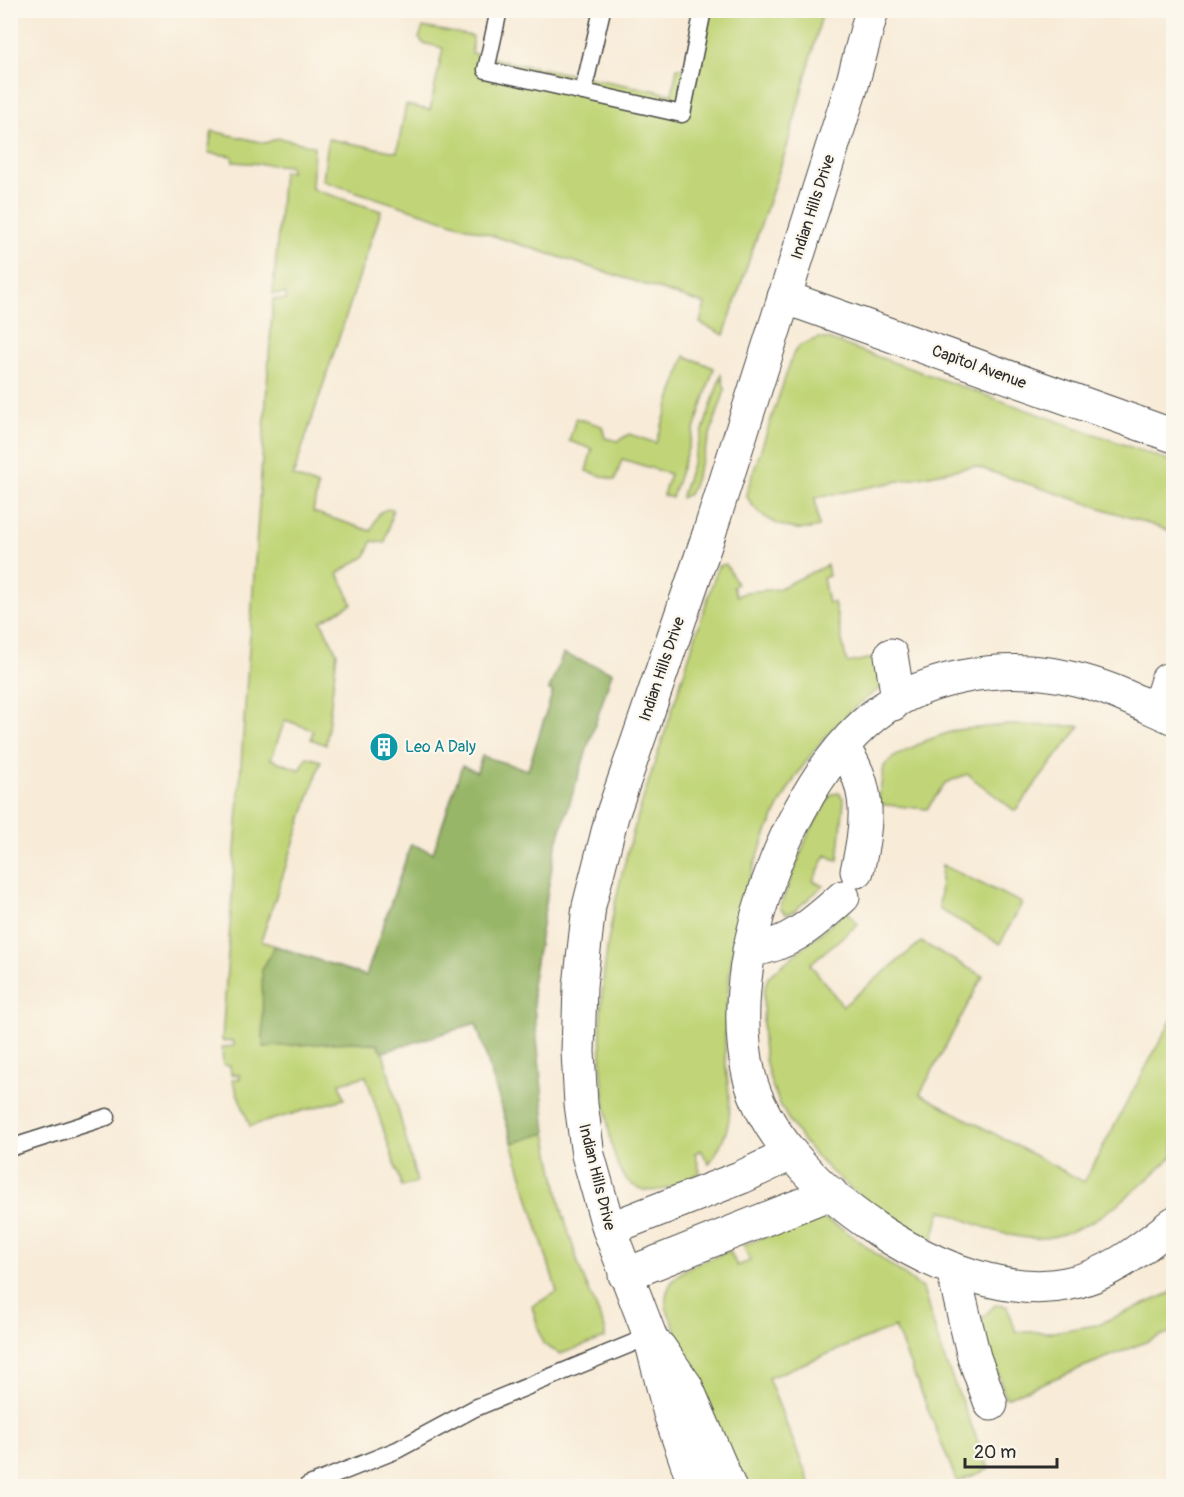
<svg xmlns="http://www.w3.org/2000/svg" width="1184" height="1497" font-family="Pangolin,sans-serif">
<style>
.green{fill:#c1d578;stroke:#768052;stroke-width:1.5}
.forest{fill:#98b668;stroke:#62704a;stroke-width:1.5}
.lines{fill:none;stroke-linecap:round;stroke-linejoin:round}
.lane-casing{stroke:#4a4845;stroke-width:19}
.street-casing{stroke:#4a4845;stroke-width:35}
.secondary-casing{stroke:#4a4845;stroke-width:35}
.lane{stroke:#fff;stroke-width:16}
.street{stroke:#fff;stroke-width:33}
.secondary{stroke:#fff;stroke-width:33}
.labels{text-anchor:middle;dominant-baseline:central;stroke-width:4.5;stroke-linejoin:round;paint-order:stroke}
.street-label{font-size:16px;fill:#2b2b2b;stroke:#fbf7ec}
.culture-label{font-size:16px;fill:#0d838f;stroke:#fbf7ec;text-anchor:start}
</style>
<rect width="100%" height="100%" fill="#fbf7ec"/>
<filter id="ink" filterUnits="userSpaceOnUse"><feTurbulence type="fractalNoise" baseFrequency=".0167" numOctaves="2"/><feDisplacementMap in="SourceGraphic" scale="12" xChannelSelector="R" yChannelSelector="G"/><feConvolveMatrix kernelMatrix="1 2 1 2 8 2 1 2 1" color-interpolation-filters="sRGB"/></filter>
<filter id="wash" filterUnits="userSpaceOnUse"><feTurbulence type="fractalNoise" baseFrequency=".008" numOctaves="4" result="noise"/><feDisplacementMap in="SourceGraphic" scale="24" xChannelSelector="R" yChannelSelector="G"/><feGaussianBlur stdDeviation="1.35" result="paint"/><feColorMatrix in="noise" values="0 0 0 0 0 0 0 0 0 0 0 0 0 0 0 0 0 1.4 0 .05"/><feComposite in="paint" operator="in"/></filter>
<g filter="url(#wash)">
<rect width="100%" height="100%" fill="#f8ebd7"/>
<!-- green -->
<path class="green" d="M711 11H823L787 147 724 335 700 323 705 304 323 181 328 139 397 152 406 105 430 110 443 48 423 43 419 38 423 27 473 36 472 53 503 61 672 94 677 68 698 71Z
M212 131 265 143 279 138 314 146 312 189 381 211 293 476 318 486 313 512 371 531C376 520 377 508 393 509L385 543 372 541 366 556 338 573 352 604 321 621 337 653 326 745 311 739 313 730 285 720 271 759 300 770 307 757 321 761 261 941 366 976 411 844 433 853 462 766 477 772 482 756 528 770 553 691 549 690 563 654 612 672 555 848 532 985 545 1128 561 1207 580 1269 605 1329V1338L560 1354 543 1344 532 1306 557 1292 476 1023 383 1052 417 1182 402 1187 366 1076 340 1083 344 1099 250 1126 232 1079H240V1075L231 1074 230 1066 223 1065 222 1047 234 1046V1041H222L273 299 286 300V294H273L283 171 291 172 290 166 233 162 232 156 208 153Z
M818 338 828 339 1173 462V532L974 466 815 498 819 527C793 535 757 521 746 494L793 354 800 345Z
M685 356 714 368 672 498 663 495 670 474 622 459 615 480 586 471 592 449 569 441 576 418 602 426 605 438 618 441 629 434 656 443Z
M721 375 725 390 692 489 688 495 681 498Z
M726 564 737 584 733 587 737 596 746 592 778 589 827 565 829 576 823 578 828 603 834 602 847 663 879 657 882 687C769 763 729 909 725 1038 723 1093 745 1113 709 1164L701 1150 695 1153 700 1172C669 1193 631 1205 616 1160 609 1142 608 1122 605 1102 587 969 625 851 667 726 684 673 701 619 718 566Z
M1005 725 1080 726 1015 811 967 774 945 783 927 809 878 804 884 766 894 757 925 741 956 730Z
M839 793 844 800 838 861 826 855 813 881 823 886 793 912 786 914 780 908 781 904 808 835 829 798 832 794Z
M942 865 1022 903 1000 944 939 909Z
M847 911 858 924 810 964 843 1006 921 942 983 976 920 1094 1084 1182 1173 1017V1156C1140 1186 1101 1225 1056 1236 1019 1246 974 1223 941 1210L932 1242C849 1197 757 1126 763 1021 764 1007 762 988 769 976Z
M816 1218 827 1220 843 1229 923 1289 942 1353 989 1469 957 1482 895 1327 768 1378 811 1486H740L666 1307C662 1270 703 1262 730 1251L737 1266 750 1261 743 1245Z
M1173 1292V1331L1006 1398 982 1327 983 1317 995 1305 1007 1306 1016 1332H1053L1096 1325Z"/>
<!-- forest -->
<path class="forest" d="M563 654 612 672 555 848 532 985 546 1133 513 1143 476 1023 383 1052 377 1044 353 1042 263 1047 262 970 275 946 366 976 411 844 433 853 462 766 477 772 482 756 528 770 553 691 549 690Z"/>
</g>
<g filter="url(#ink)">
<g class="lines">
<!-- lane casing -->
<g class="lane-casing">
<path id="lane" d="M499 10 486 70 682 114 703 10
M583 92 602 10
M10 1148 107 1117
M307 1486 397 1450 475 1408 650 1336"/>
</g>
<!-- street casing -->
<g class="street-casing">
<path id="street" d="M784 297 1174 436
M891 655 897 692 893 704
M1149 707 1162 696 1167 680
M1174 718C1141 704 1110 687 1075 679 1006 662 917 674 863 725 824 761 796 812 776 861 750 926 733 1005 749 1075 775 1184 956 1306 1066 1284 1109 1276 1141 1249 1174 1223
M842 747C872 786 868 825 857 871
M749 950C788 947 815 922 843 897
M609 1229 742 1177 791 1154
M953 1270 974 1357 991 1404
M625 1275 831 1193"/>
</g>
<!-- secondary casing -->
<g class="secondary-casing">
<path id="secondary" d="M659 1347 686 1386 729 1486
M695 1486 670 1414 650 1336 609 1229 588 1155 581 1104 578 1052 580 986 589 906 612 816 709 534 852 85 872 10"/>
</g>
<!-- lane -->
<use href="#lane" class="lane"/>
<!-- street -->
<use href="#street" class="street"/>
<!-- secondary -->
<use href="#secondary" class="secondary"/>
</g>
</g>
<!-- icons -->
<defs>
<g id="building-disc" transform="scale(1.5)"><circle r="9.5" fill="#0f9aa8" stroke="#fbf7ec"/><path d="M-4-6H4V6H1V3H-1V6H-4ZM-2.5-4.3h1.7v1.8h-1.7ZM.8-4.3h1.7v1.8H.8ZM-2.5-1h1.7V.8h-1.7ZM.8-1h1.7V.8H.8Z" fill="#fff"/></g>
</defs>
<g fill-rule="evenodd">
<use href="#building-disc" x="384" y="747"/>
</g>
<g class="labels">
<!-- street labels -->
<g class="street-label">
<text transform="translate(813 207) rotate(-72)">Indian Hills Drive</text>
<text transform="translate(979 367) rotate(20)">Capitol Avenue</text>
<text transform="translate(662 669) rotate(-71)">Indian Hills Drive</text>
<text transform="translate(597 1177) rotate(76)">Indian Hills Drive</text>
</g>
<!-- culture labels -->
<g class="culture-label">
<text x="405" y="747">Leo A Daly</text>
</g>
</g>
<!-- margin -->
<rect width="1184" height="1497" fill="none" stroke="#fbf7ec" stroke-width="36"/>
<!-- scale -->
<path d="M965 1458v9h92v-9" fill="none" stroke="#2b2b2b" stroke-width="3"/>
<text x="974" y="1458" font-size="18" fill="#2b2b2b" stroke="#fbf7ec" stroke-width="4.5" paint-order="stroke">20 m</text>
</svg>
